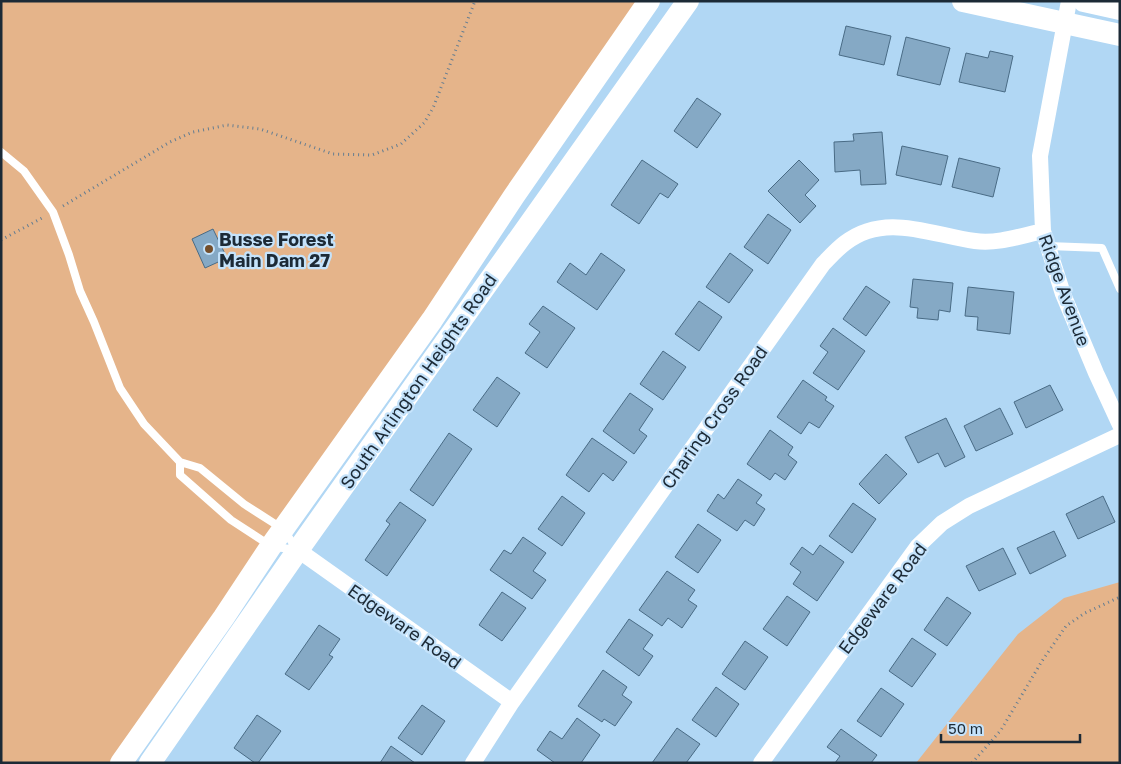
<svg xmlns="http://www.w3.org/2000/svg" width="1121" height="764" font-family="'Golos Text',sans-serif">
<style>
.green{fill:#e5b48a}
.building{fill:#85a9c5;stroke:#496b85}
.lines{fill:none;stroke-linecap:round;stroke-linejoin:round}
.path{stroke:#647d91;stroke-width:3;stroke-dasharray:1 4;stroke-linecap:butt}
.lane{stroke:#fff;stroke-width:8}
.street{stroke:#fff;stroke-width:16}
.secondary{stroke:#fff;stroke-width:22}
.poi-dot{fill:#744e2b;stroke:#c5e3fb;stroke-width:2}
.labels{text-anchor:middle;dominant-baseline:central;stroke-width:4.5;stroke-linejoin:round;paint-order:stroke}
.poi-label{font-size:18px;font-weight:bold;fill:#1c2a36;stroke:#c5e3fb;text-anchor:start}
.street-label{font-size:18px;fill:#1c2a36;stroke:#c5e3fb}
</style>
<rect width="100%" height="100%" fill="#b1d7f4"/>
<!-- green -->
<path class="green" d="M1 1H649L121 763H1Z
M1120 582V763H916L1018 634 1064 598Z"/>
<!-- building -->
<path class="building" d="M846 26 891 36 884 65 839 55Z
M906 37 950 48 940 85 897 75Z
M990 51 1013 56 1005 92 959 82 966 53 988 58Z
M697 98 721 114 697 148 674 131Z
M882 132 886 184 861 185 860 170 835 172 834 142 854 141 853 134Z
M902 146 948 156 941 185 896 175Z
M959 158 1000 168 993 197 952 187Z
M642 160 678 184 668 198 660 193 639 224 611 205Z
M799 160 819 180 805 195 816 206 800 223 768 191Z
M768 214 791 230 768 264 744 247Z
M213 229 227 258 205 268 192 239Z
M601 253 625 270 597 310 557 282 570 263 586 275Z
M730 253 753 270 729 303 706 287Z
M913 279 953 283 950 312 939 310 938 320 917 318 918 308 910 307Z
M866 286 890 302 866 336 843 319Z
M968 287 1014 292 1010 334 977 330 978 317 965 316Z
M699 301 722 317 699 351 675 334Z
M543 306 575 328 547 368 525 353 540 332 529 324Z
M833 328 865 351 838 390 813 373 828 352 820 346Z
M663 351 686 367 663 400 640 384Z
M497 377 520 393 497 427 473 410Z
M803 380 827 397 825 400 834 406 819 428 809 422 801 434 777 417Z
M1050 385 1063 410 1026 428 1014 402Z
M630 393 653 409 639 430 647 436 634 454 603 431Z
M1000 408 1013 434 976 451 964 426Z
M946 418 965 457 945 467 938 453 918 463 905 437Z
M770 430 793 447 788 455 797 462 785 480 775 473 770 480 747 464Z
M449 433 472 449 433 506 410 490Z
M592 438 627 462 613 481 603 473 589 492 566 475Z
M886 454 907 474 879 504 859 484Z
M738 479 762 495 756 503 765 509 754 526 745 520 737 531 707 511 718 494 724 499Z
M562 496 585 513 562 546 538 529Z
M1103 496 1115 522 1078 539 1066 514Z
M400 502 426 520 387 576 365 560 390 524 386 521Z
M853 503 876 519 852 553 829 536Z
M698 524 721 540 698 573 675 557Z
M1054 531 1066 556 1030 574 1017 548Z
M523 537 546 553 533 571 546 580 532 599 490 570 504 550 511 554Z
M820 545 844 562 817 601 793 584 801 572 790 564 802 547 813 555Z
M1003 548 1016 574 979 591 966 566Z
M667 571 695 590 688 600 697 606 682 628 668 618 662 626 639 610Z
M502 592 526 608 502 641 479 625Z
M787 596 810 612 787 646 763 629Z
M947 597 971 613 947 646 924 630Z
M629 619 653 635 643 649 653 656 639 676 606 652Z
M319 625 340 639 329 655 333 657 309 690 285 674Z
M912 638 936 654 912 687 889 671Z
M745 641 768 657 745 690 722 674Z
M603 670 627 687 622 695 632 702 615 726 604 719 602 722 578 706Z
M716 687 739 704 716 737 692 720Z
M881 688 904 704 881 737 857 721Z
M422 705 445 721 422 755 398 738Z
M257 715 281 731 258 763H255L234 748Z
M577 718 600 735 581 763H555L537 750 550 731 562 739Z
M677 728 700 744 686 763H652Z
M841 729 877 755 871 763H835L840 756 827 747Z
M391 746 415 763H380Z"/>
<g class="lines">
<!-- path -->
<path class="path" d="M63 206 170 142 193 132 227 125 260 129 333 154 372 155 401 144 424 123 433 108 475 1
M1 240 42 218
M972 763 1001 730 1042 661 1066 626 1085 613 1120 597"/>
<!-- lane -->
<path class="lane" d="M1 152 24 171 53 212 69 255 80 291 94 322 120 388 144 424 180 462 200 468 244 504 283 529 296 548
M1048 246 1102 248 1120 289
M180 462V475L231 520 271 546 295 550"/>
<!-- street -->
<path class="street" d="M1069 1 1040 156 1043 231 1063 294 1096 373 1120 425
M298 550 512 702
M473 763 512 702 823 264C830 257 837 249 845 243 885 212 931 235 975 241 998 244 1020 236 1043 231
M761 763 918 546 942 523 969 506 1120 435"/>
<!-- secondary -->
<path class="secondary" d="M963 1 1120 35
M1084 1 1120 9
M121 763 224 617 271 546 432 320 514 196 649 1
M150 763 298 550 688 1"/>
</g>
<!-- markers -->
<circle class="poi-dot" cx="209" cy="249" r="5"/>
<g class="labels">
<!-- poi labels -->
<g class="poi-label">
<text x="219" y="239">Busse Forest<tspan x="219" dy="21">Main Dam 27</tspan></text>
</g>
<!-- street labels -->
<g class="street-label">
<text transform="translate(1065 290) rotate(70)">Ridge Avenue</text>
<text transform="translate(418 381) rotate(-55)">South Arlington Heights Road</text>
<text transform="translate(714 417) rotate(-55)">Charing Cross Road</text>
<text transform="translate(882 598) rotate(-53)">Edgeware Road</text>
<text transform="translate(405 626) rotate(35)">Edgeware Road</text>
</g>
</g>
<!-- border -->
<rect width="1121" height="764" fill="none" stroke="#1c2a36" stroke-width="5"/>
<!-- scale -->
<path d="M941 734v8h139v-8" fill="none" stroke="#1c2a36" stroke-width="2.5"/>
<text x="948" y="734" font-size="15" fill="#1c2a36" stroke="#c5e3fb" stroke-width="4" paint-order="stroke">50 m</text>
</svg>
